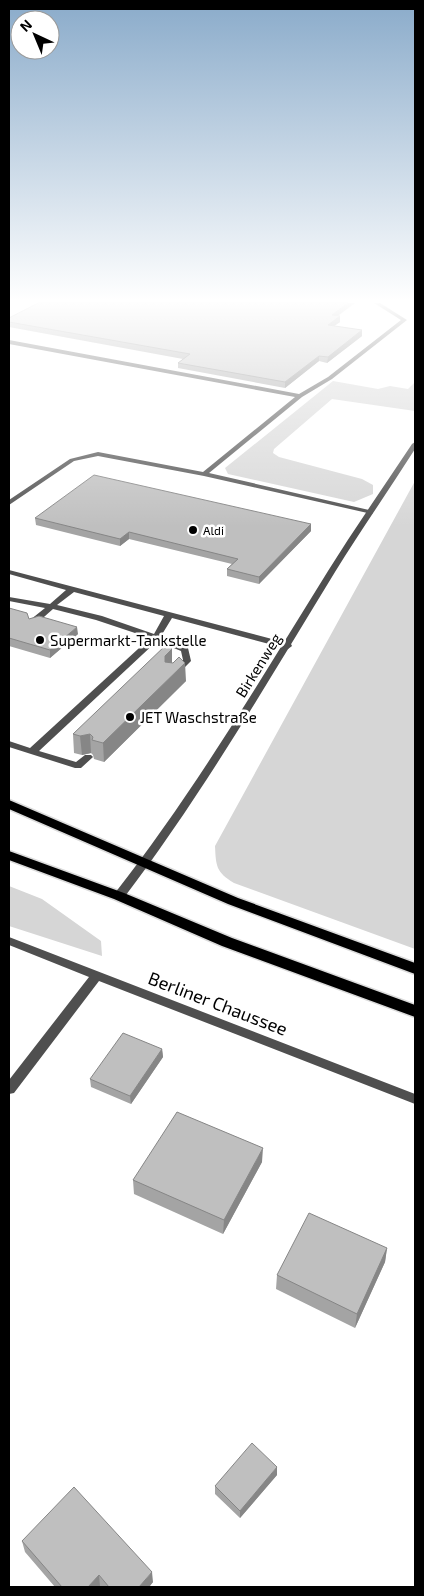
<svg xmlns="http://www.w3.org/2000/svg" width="424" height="1596" font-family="'Exo 2',sans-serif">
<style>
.green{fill:#d6d6d6}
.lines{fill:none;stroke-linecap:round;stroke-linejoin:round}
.primary-casing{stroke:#dbdbdb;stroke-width:3}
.lane{fill:#4f4f4f;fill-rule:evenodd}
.street{fill:#4f4f4f;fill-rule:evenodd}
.primary{fill:#000;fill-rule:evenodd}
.wall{fill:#a4a4a4}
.shaded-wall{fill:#868686}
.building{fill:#bfbfbf;stroke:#868686}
.poi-dot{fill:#000;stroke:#fff;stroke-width:2}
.labels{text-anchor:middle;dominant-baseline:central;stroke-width:5;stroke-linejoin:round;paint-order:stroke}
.far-poi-label{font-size:12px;fill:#000;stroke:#fff;text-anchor:start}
.poi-label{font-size:15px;fill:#000;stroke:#fff;text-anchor:start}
.street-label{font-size:15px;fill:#000;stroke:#fff}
.near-street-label{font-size:18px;fill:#000;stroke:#fff}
</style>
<rect width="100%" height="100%" fill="#fff"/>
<!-- green -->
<path class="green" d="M333 381 378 389 390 386 408 389 415 382V411L332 399 274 449 273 453 279 457 362 479 373 485V494L354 502 228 474 225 468Z
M415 481V949L234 883C216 872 216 866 215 846Z
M9 886 42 899 101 941 102 956 9 926Z"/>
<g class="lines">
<!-- primary casing -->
<g class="primary-casing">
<path id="primary" d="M9 800 238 898 415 963V974L228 904 9 809Z
M9 851 124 893 232 938 415 1005V1017L222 946 114 899 9 860Z"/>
</g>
<!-- lane -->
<path class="lane" d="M374 303H380L407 320 332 379 302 397 209 473 369 510 373 512 372 514 204 476 98 456 74 461 9 505V500L70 459 98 452 203 472 295 397 9 344V340L299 394 328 377 401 320Z
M9 570 291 644 292 646 288 649 172 618 161 636 188 648 191 661 179 673H173L172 671 183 660 181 651 157 641 39 751 76 762 85 755H91L93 757 81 768H75L9 747V741L30 748 150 638 96 620 53 609 36 624H30V620L45 608 9 601V597L50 604 66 590 9 574ZM74 592 164 616 154 634 102 616 57 605Z"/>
<!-- street -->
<path class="street" d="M415 442V449C389 490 361 530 335 572 267 683 202 795 123 899H115L114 896 115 893C195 791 260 680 328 571 355 528 384 486 412 444Z
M9 937 415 1094V1104L99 981 14 1093 9 1094V1080L89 977 9 945Z"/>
<!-- primary -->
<use href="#primary" class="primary"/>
</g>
<!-- wall -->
<path class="wall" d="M355 303 338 316 340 322 334 326 362 330V336L327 363 319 361 285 388 178 368V363L183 359 9 327V318Z
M35 518 311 524V531L259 584 227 576V569L232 564 129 539 120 546 36 525Z
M9 608 29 619 78 634 50 658 9 646Z
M172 649V663L186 681 104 762 94 759 93 755 91 753 82 755 74 753 73 734Z
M162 1049 163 1057 131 1104 91 1087 90 1079Z
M262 1162 223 1234 134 1194 133 1180Z
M387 1248 385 1262 355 1328 276 1289 277 1275Z
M277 1475 240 1518 215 1494V1486Z
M22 1541 153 1582 149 1587H101L100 1586 99 1587H55L25 1552Z"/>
<!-- shaded-wall -->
<path class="shaded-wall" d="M348 303H355L331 320 332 315Z
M340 316V322L328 330V325Z
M362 330V336L327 363 328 357Z
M319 356V361L285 388V382Z
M311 524V531L259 584V577Z
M129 532V539L120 546V539Z
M77 627 78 634 50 658V650Z
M172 649V667L165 674V656Z
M185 663 186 681 104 762 103 743Z
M90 734 91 753 82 755 80 736Z
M162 1049 163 1057 131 1104 130 1096Z
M263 1148 262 1162 223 1234 224 1220Z
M387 1248 385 1262 355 1328 357 1314Z
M277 1467V1475L240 1518V1511Z
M152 1572 153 1582 149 1587H139Z
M99 1575 100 1586 99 1587H88Z"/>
<!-- building -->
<path class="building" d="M38 303H348L332 315 340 316 328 325 362 330 328 357 319 356 285 382 178 363 190 354 9 322V318Z
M94 475 311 524 259 577 227 569 238 559 129 532 120 539 35 518Z
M9 608 27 613 29 619 39 616 77 627 50 650 9 638Z
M167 644 172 649 165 656V662L173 663 179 657 185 663 103 743 92 740 93 737 90 734 80 736 73 734Z
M123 1033 162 1049 130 1096 90 1079Z
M177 1112 263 1148 224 1220 133 1180Z
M309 1213 387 1248 357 1314 277 1275Z
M252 1443 277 1467 240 1511 215 1486Z
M74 1487 152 1572 139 1587H109L99 1575 88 1587H62L22 1541Z"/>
<!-- sky -->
<linearGradient id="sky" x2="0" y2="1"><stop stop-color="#8aabca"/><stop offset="0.57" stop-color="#fff"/><stop offset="1" stop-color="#fff" stop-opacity="0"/></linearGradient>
<rect width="424" height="527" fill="url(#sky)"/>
<!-- markers -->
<g class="poi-dot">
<circle cx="193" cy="530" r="5"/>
<circle cx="40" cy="640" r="5"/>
<circle cx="130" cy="717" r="5"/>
</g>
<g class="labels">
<!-- far-poi labels -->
<g class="far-poi-label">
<text x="203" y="530">Aldi</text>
</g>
<!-- poi labels -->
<g class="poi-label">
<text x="50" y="640">Supermarkt-Tankstelle</text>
<text x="140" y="717">JET Waschstraße</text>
</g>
<!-- street labels -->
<g class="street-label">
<text transform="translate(258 665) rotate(-58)">Birkenweg</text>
</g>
<!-- near-street labels -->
<g class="near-street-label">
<text transform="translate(218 1003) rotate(21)">Berliner Chaussee</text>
</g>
</g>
<!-- border -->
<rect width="424" height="1596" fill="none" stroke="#000000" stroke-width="20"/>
<!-- north arrow -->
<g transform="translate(35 35) rotate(316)"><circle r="24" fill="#ffffff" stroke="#999999"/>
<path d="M0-4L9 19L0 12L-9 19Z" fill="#000000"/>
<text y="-8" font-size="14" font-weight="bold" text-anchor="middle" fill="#000000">N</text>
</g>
</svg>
